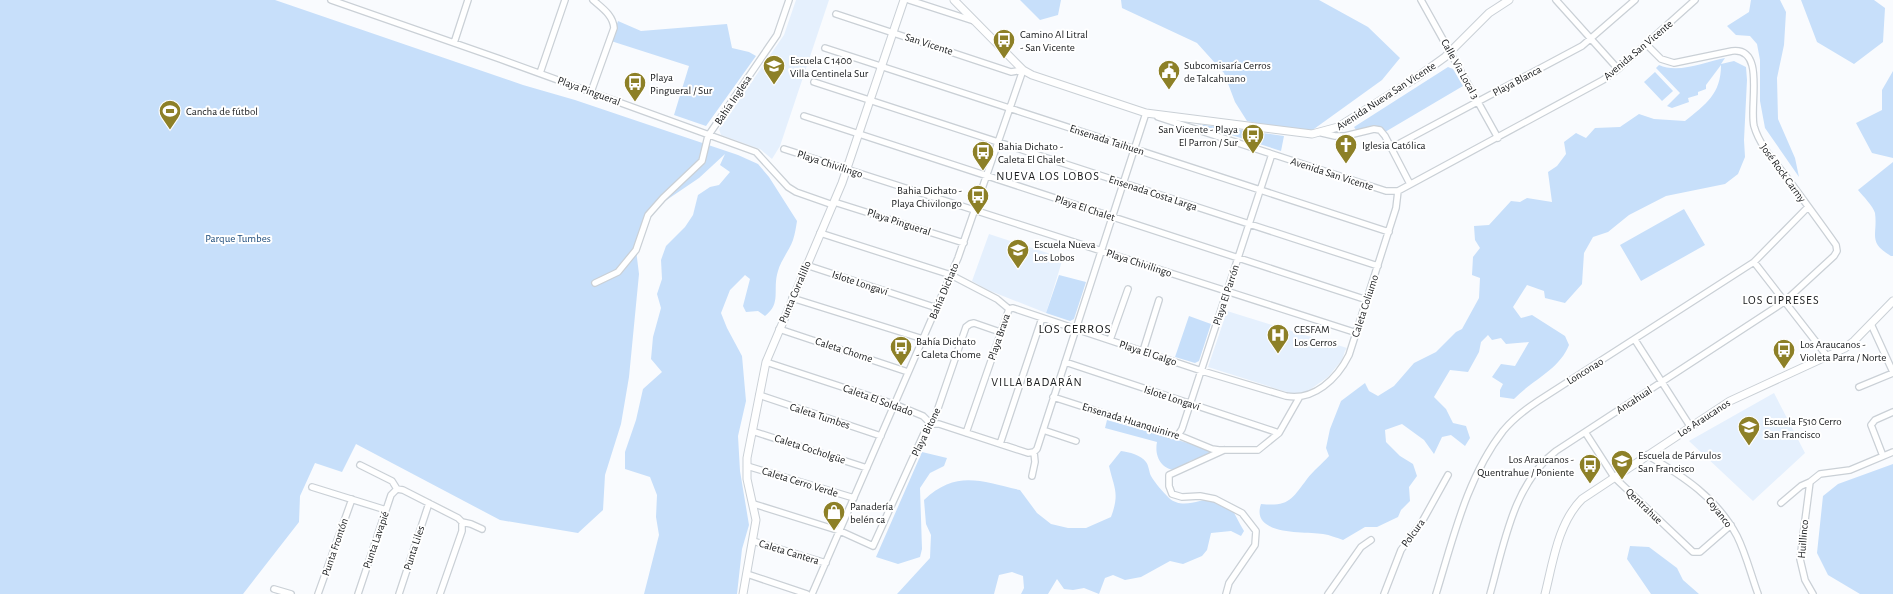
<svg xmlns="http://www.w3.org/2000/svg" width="1893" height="594" font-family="'Alegreya Sans',sans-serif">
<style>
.built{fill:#e5f0fd}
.green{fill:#c7dffa}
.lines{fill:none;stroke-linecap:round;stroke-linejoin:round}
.minor-casing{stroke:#cad0d6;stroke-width:8}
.tertiary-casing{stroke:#cad0d6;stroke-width:9}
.minor{stroke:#fff;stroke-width:5.5}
.tertiary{stroke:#fff;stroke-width:7}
.labels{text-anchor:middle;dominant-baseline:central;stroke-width:4;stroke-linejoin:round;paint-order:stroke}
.poi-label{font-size:11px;fill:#181a1c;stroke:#fff;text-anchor:start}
.street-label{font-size:11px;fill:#181a1c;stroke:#fff}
.park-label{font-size:11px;fill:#1d4c7b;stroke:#fff}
.neighbourhood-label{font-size:12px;letter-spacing:1px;fill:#181a1c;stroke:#fff}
.quarter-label{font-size:13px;letter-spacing:1px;fill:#181a1c;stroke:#fff}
</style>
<rect width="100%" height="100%" fill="#f9fbfe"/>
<!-- built -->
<path class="built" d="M796 0H829L780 146 772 159 760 149 721 135 719 129 784 35Z
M989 234 1063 258 1046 313 988 290 972 281Z
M1227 311 1347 348 1345 351 1342 360 1328 377 1305 393 1293 394 1208 367Z
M1774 393 1805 453 1753 501 1689 441Z"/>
<!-- green -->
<path class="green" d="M0 0H275L523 85 575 100 738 155 758 164 769 177 797 221C796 227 795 234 793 240 789 251 781 260 778 271 772 290 782 303 765 316L758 311 746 312 743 306 750 279 745 275 730 290 721 313 727 328 742 356 746 401 738 436 740 471 749 525 742 549 737 594H644L659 535 656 517 657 495 650 477 625 469V452L636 420 643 389 662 372 651 359 653 337 661 308 657 294 662 279 661 260 666 246 685 227 693 215 698 195 710 187 719 185 730 172 720 165 725 154 699 178 646 214 636 250 639 274 629 377 621 424 605 475 603 510 578 533 500 520 356 444 342 472 315 463 300 496 299 522 243 594H0Z
M1020 0H1061L1058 15 1040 20Z
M1121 0H1319L1368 27 1400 58 1382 80 1307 134 1247 121 1235 102 1224 73 1197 43 1122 8Z
M1751 0H1780L1786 12 1784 45 1777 78 1778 119 1795 158 1799 177 1765 128 1760 101V60L1757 44 1750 36 1736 35 1727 26 1749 12Z
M1801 0H1874L1885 8 1883 42 1854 64 1817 42Z
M618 21 641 31 727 24 732 48 749 52 756 56 706 126 674 115 689 66 611 41Z
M1725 58 1721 64 1734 61 1746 67 1747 80 1744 140 1745 157 1738 174 1725 184 1666 196 1629 215 1608 232 1593 237 1584 253 1582 284 1565 303 1545 298 1544 291 1527 285 1513 307 1521 318 1532 315 1565 336 1569 345C1559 370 1532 380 1514 399L1500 397V390L1503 384 1492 377 1501 364 1515 366 1529 342 1506 344 1501 338 1492 340 1488 335 1481 342 1479 352 1468 372 1450 370 1434 397 1446 409 1453 423 1466 426 1470 438 1465 446 1451 435 1442 437 1434 454 1424 440 1402 424 1385 430 1386 442 1400 456 1413 464 1417 476 1409 487 1410 501 1401 510 1398 517 1377 527H1365L1343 540C1337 538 1330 535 1323 534 1304 531 1250 536 1261 504 1289 507 1292 499 1307 479 1313 471 1322 464 1329 456L1326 448 1330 429 1341 401 1365 383 1369 391 1378 396 1394 386 1414 363 1436 352 1456 332 1462 329 1479 298 1480 278 1472 275 1473 257 1480 248 1475 240 1474 226 1489 225 1511 201 1520 202 1527 198 1552 202 1548 172 1557 166 1566 154 1564 142 1576 133 1586 138 1595 128 1620 127 1639 114 1654 119 1685 121C1706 104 1721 94 1721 65L1706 85V89L1698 92V95L1688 98 1689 102 1672 108 1667 106 1680 93 1656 68 1659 65C1678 74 1705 62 1725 58Z
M1448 67 1453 69 1463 86 1385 132C1376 123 1368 127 1356 130L1354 127Z
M1893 71V158L1872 153 1856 123 1882 110V90Z
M1655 72 1673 91 1662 101 1644 82Z
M1197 124 1284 136 1281 151Z
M1893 162V256H1891C1867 242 1878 235 1875 213 1873 206 1863 196 1858 190Z
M1684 209 1705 245 1641 281 1620 245Z
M1059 275 1086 282 1074 319 1070 321 1046 313Z
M1189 316 1211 324 1199 361 1195 363 1175 357Z
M1107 420 1209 449 1210 454 1190 461 1177 470C1162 470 1154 457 1157 442L1105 428Z
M1121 451C1129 452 1141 455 1146 462 1149 466 1149 472 1151 476 1155 483 1163 492 1169 498 1187 514 1212 489 1226 503 1235 511 1238 522 1244 531L1241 536 1231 531 1211 533 1207 550 1202 556 1183 564 1170 561 1141 577 1125 580 1113 575 1105 578 1099 594 1084 588 1073 590 1064 589 1057 579 1048 594H1021L1024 588 1023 576 1012 572 999 575 994 594H897L930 558 931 535 926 524 924 500C957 469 982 482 1020 490L1037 513 1051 524 1068 528H1086L1111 517C1120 493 1114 488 1109 466Z
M922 452 947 458 944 466 930 473 920 488 922 549 920 557 898 564 876 557Z
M1893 464V594H1860L1828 575 1817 553 1823 496 1838 484Z
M1630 546 1649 547 1677 568 1683 580 1699 594H1651L1627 559Z"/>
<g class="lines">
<!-- minor casing -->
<g class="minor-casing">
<path id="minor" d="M331 0 500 59 756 152 788 187 796 192 833 205
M909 0 974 21
M1421 0 1498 138
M1556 0 1618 69
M836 14 1011 72 1023 70
M454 43 468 0
M825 48 1389 232
M540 73 565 0
M814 82 1378 266
M591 92 614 28C613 15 602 8 593 0
M804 116 1367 300
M1158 117 1386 191H1398L1603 80 1618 69 1695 0
M1322 133 1335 136H1345L1374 129 1380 130 1385 136 1410 184
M1391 148 1582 46 1635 0
M784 149 1357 333
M834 202 964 243
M820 233 951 275 997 299 1009 309 1013 308 1202 371 1286 396C1314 401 1337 379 1349 355L1396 208 1398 191
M1754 262 1827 356
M806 265 937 308
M595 283 618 272 636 250 648 215 663 198 702 161 708 136 777 35 789 0
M792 298 923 339
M1871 324 1893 372
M779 329 908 372
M1110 340 1128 289
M1635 340 1690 426
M1143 351 1159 300
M766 362 894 404 923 416 931 424
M1065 362 1279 433
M1859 387 1893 373
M759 395 881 436
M1053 397 1171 435H1178L1212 449 1219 450H1258L1279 433 1299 398
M931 424H939L1028 453 1034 452
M1043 430 1076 441
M752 431 867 468
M1585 432 1614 477 1693 552H1700L1731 525
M966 433 1009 309
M1178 435 1182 429 1272 154
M1000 444 1042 318
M1224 450 1169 475V486L1172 494 1182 497 1200 496 1215 499 1242 513 1256 531 1255 545 1229 583 1226 594
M1647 455C1683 476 1717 498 1737 536 1746 554 1751 575 1758 594
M1883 456 1871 425 1875 420 1893 412
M360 465 392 481 397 489
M747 466 854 498
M1032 476 1035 462 1034 452 1037 449 1146 113 1149 114
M312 487 386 510
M397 489 403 490 458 518 462 522 471 524 482 529
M1781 503 1801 486 1810 482
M754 504 840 531 873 546 926 429 935 417 966 327 970 324 974 323 1000 332
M753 541 826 563
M747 574 807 594
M274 589 291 594
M318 594 352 499
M358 594 391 495 397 489
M399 594 429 503
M440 594 462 531V522
M812 594 958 258 1023 70
M1328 594 1361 547 1371 540
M1384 594 1401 550 1423 520 1448 475
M1436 594C1453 539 1467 477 1503 431 1513 419 1526 409 1538 401L1754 262 1808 207
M1490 594C1504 545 1513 484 1556 451L1784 302 1834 256 1837 251 1836 245C1819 221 1802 198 1785 175 1773 160 1759 144 1754 126 1749 105 1766 47 1732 51L1674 63 1661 59 1646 44
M1813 594 1805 580 1800 559 1810 482 1820 474 1850 470 1893 452"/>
</g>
<!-- tertiary casing -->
<g class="tertiary-casing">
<path id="tertiary" d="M954 0 1023 70 1032 75 1146 113 1312 134 1338 127 1416 78 1445 57 1489 13 1509 0
M743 594 756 520 747 479V458L766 362 842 183 904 0
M1545 594C1553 562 1558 523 1582 499L1730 401 1845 348 1854 341 1893 301"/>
</g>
<!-- minor -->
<use href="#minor" class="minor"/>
<!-- tertiary -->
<use href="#tertiary" class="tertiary"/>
</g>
<!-- icons -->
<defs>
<g id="bus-pin" transform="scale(1.15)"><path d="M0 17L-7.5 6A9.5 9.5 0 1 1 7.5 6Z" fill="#8d8027" stroke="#fff"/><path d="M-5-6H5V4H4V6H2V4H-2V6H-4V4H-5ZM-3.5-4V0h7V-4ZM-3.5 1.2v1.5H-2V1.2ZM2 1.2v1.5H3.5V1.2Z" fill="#fff"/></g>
<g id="school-pin" transform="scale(1.15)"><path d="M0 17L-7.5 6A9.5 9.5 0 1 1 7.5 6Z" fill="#8d8027" stroke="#fff"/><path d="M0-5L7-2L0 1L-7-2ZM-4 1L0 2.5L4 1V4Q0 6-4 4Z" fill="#fff"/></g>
<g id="civic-pin" transform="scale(1.15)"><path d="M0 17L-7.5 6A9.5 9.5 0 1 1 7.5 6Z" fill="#8d8027" stroke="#fff"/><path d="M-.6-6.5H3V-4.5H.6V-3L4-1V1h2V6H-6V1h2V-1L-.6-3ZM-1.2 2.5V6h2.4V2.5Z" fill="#fff"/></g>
<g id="stadium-pin" transform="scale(1.15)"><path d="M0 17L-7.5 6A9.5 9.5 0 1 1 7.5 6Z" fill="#8d8027" stroke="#fff"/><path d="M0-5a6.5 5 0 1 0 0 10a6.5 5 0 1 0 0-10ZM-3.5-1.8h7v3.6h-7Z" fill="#fff"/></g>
<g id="church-pin" transform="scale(1.15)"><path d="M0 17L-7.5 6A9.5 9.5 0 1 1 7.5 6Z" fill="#8d8027" stroke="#fff"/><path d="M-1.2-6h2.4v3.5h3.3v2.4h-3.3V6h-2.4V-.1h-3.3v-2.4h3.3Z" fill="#fff"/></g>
<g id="hospital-pin" transform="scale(1.15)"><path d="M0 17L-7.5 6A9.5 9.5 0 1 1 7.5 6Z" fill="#8d8027" stroke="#fff"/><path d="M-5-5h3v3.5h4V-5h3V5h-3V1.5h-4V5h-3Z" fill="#fff"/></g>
<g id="shop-pin" transform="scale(1.15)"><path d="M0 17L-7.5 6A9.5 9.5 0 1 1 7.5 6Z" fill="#8d8027" stroke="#fff"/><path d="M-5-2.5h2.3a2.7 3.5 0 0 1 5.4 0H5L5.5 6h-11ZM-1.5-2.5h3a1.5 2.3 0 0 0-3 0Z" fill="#fff"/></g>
</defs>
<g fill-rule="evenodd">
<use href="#bus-pin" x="1004" y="40"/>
<use href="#school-pin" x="774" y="66"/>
<use href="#civic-pin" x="1169" y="71"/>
<use href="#bus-pin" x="635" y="83"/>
<use href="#stadium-pin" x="170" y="111"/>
<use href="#bus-pin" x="1253" y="135"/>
<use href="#church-pin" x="1346" y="145"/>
<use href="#bus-pin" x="983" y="152"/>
<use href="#bus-pin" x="978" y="196"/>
<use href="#school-pin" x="1018" y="250"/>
<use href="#hospital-pin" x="1278" y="335"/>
<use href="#bus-pin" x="901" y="347"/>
<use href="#bus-pin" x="1784" y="350"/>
<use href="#school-pin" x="1749" y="427"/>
<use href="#school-pin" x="1622" y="461"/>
<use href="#bus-pin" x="1590" y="465"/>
<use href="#shop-pin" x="834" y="512"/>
</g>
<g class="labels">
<!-- poi labels -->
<g class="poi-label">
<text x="1020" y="34">Camino Al Litral<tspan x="1020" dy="13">- San Vicente</tspan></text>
<text x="790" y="60">Escuela C 1400<tspan x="790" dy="13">Villa Centinela Sur</tspan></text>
<text x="1184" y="65">Subcomisaría Cerros<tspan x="1184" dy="13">de Talcahuano</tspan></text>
<text x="650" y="77">Playa<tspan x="650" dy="13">Pingueral / Sur</tspan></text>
<text x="186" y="111">Cancha de fútbol</text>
<text x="1238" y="129" text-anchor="end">San Vicente - Playa<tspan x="1238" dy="13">El Parron / Sur</tspan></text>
<text x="1362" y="145">Iglesia Católica</text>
<text x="998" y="146">Bahia Dichato -<tspan x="998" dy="13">Caleta El Chalet</tspan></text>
<text x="962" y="190" text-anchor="end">Bahia Dichato -<tspan x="962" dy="13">Playa Chivilongo</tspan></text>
<text x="1034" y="244">Escuela Nueva<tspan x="1034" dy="13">Los Lobos</tspan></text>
<text x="1294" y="329">CESFAM<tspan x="1294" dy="13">Los Cerros</tspan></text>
<text x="916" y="341">Bahía Dichato<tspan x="916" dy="13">- Caleta Chome</tspan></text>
<text x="1800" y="344">Los Araucanos -<tspan x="1800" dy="13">Violeta Parra / Norte</tspan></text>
<text x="1764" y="421">Escuela F510 Cerro<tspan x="1764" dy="13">San Francisco</tspan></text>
<text x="1638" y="455">Escuela de Párvulos<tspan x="1638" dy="13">San Francisco</tspan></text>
<text x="1574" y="459" text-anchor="end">Los Araucanos -<tspan x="1574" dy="13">Quentrahue / Poniente</tspan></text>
<text x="850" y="506">Panadería<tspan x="850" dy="13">belén ca</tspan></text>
</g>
<!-- street labels -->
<g class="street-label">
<text transform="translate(929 44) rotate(18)">San Vicente</text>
<text transform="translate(1638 50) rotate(-40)">Avenida San Vicente</text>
<text transform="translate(1460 69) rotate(61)">Calle Via Local 3</text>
<text transform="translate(1517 81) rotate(-28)">Playa Blanca</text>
<text transform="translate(589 91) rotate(20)">Playa Pingueral</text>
<text transform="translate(1386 96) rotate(-33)">Avenida Nueva San Vicente</text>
<text transform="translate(733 100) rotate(-56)">Bahía Inglesa</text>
<text transform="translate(1107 140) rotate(18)">Ensenada Taihuen</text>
<text transform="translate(830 164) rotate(18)">Playa Chivilingo</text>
<text transform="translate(1783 173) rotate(54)">José Rock Carmy</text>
<text transform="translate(1332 174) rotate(18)">Avenida San Vicente</text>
<text transform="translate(1153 193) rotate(18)">Ensenada Costa Larga</text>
<text transform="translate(1085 208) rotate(18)">Playa El Chalet</text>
<text transform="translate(899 222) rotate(18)">Playa Pingueral</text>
<text transform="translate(1139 263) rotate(18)">Playa Chivilingo</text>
<text transform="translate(860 283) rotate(18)">Islote Longaví</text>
<text transform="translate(944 291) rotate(-67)">Bahía Dichato</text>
<text transform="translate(795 292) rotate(-67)">Punta Corralillo</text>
<text transform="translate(1226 295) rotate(-72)">Playa El Parrón</text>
<text transform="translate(1365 306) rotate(-72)">Caleta Coliumo</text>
<text transform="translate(999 337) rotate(-71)">Playa Brava</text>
<text transform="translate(844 350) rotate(18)">Caleta Chome</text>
<text transform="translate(1148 353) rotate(18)">Playa El Galgo</text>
<text transform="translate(1585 371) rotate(-32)">Lonconao</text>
<text transform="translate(1172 398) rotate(18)">Islote Longaví</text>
<text transform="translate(878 400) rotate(20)">Caleta El Soldado</text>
<text transform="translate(1634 400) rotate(-33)">Ancahual</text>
<text transform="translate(820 416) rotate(18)">Caleta Tumbes</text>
<text transform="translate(1704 418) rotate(-33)">Los Araucanos</text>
<text transform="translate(1131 421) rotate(17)">Ensenada Huanquinirre</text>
<text transform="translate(926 432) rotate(-64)">Playa Bitone</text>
<text transform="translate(810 449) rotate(18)">Caleta Cocholgüe</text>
<text transform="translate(800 482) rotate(17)">Caleta Cerro Verde</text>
<text transform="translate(1644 506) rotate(44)">Qentrahue</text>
<text transform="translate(1719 512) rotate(52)">Coyanco</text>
<text transform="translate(1413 533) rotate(-54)">Polcura</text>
<text transform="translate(1803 539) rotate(-85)">Huillinco</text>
<text transform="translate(376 540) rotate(-71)">Punta Lavapié</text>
<text transform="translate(335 547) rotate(-71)">Punta Frontón</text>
<text transform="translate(414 548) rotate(-72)">Punta Liles</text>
<text transform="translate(789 552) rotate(17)">Caleta Cantera</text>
</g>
<!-- park labels -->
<g class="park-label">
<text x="238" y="238">Parque Tumbes</text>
</g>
<!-- neighbourhood labels -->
<g class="neighbourhood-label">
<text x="1048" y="176">NUEVA LOS LOBOS</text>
<text x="1781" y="300">LOS CIPRESES</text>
<text x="1037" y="382">VILLA BADARÁN</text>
</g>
<!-- quarter labels -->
<g class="quarter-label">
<text x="1075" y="329">LOS CERROS</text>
</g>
</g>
</svg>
